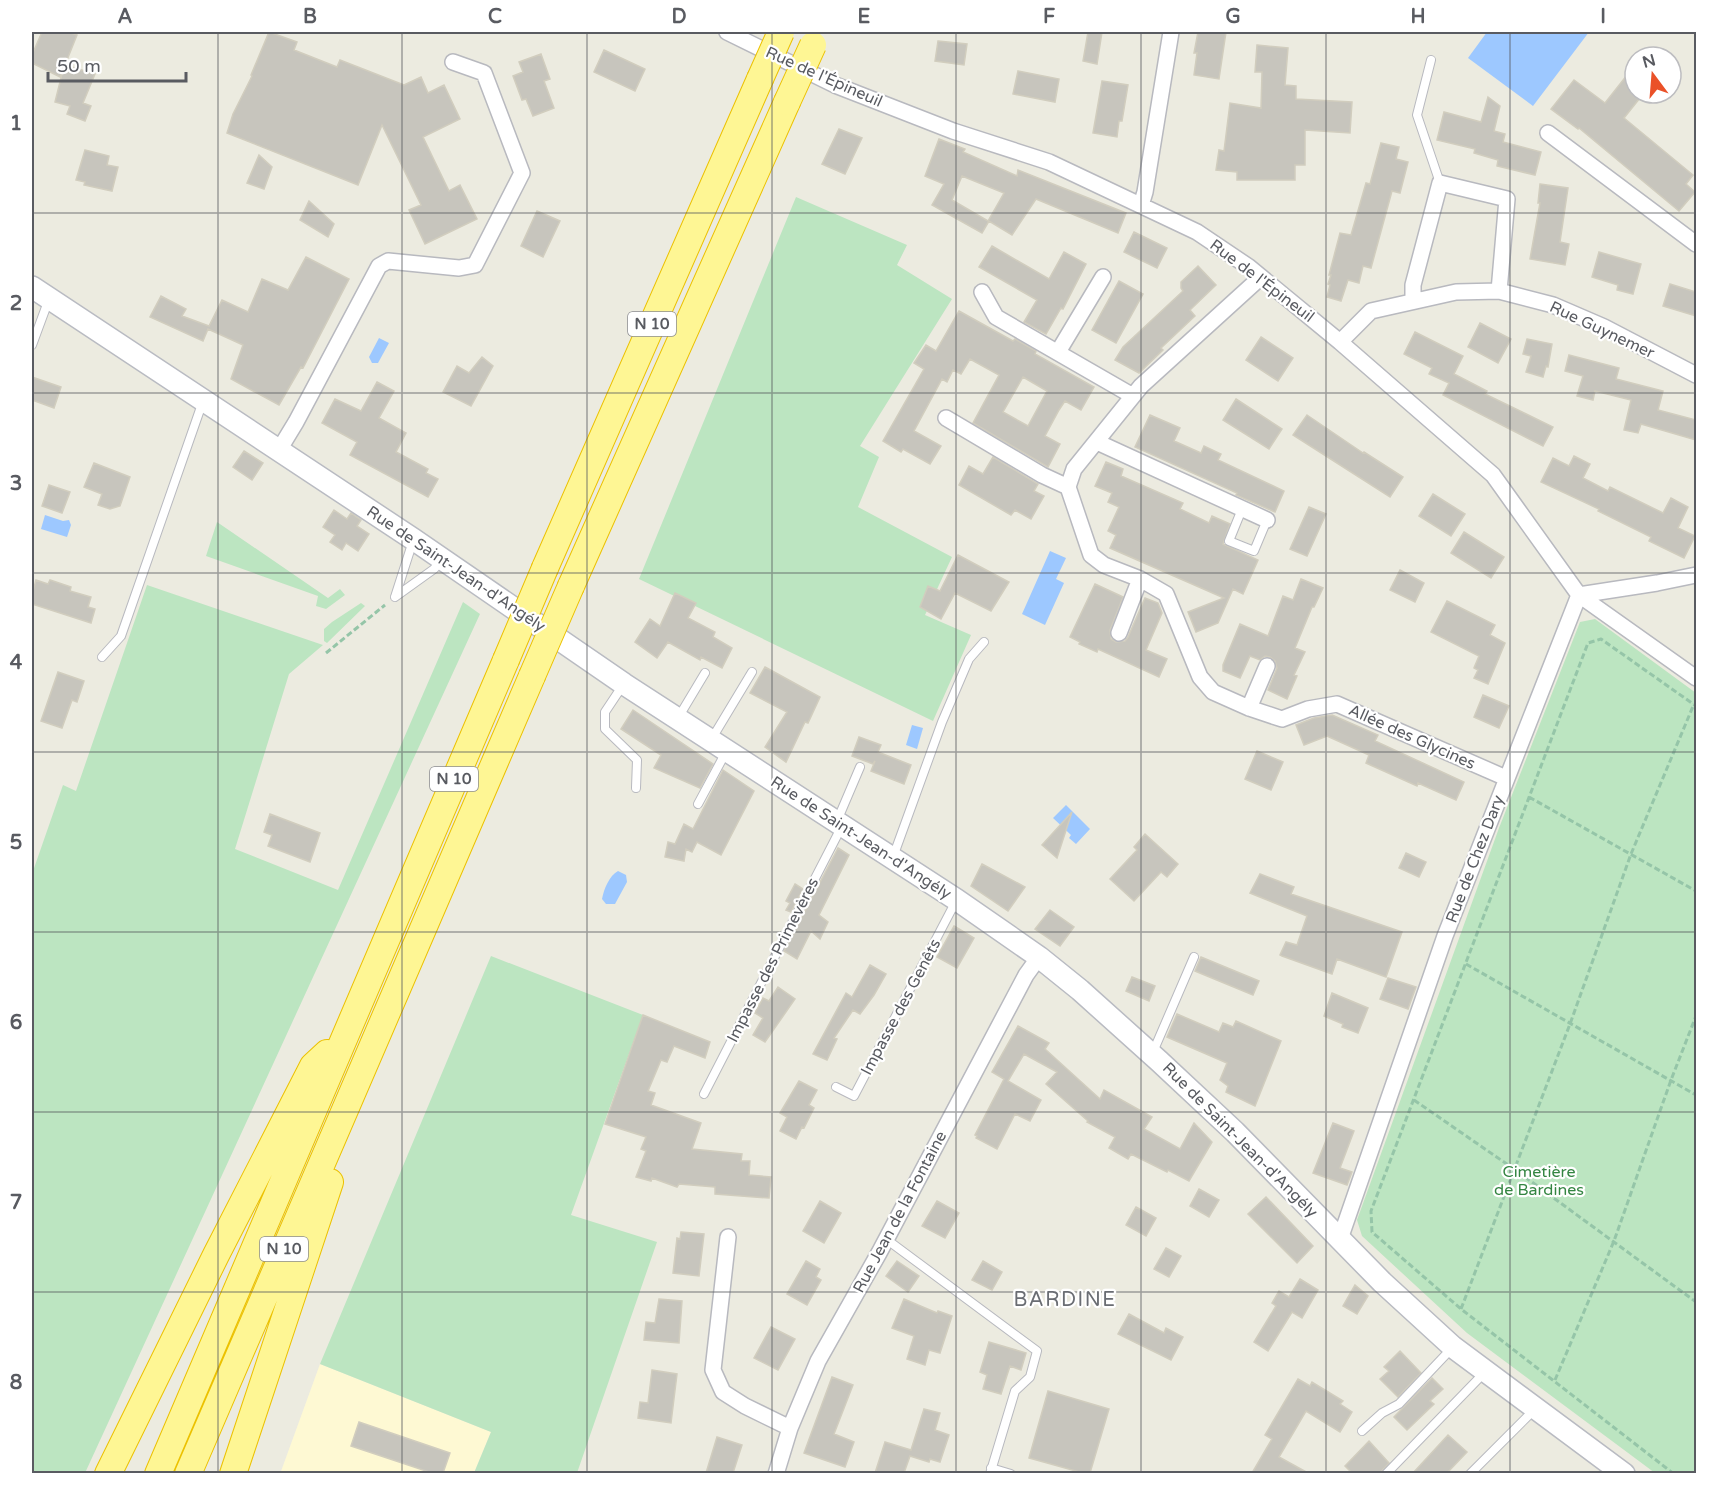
<svg xmlns="http://www.w3.org/2000/svg" width="1728" height="1505" font-family="'Varela Round',sans-serif">
<style>
.commercial{fill:#fef9d3}
.green{fill:#bce5c1}
.water{fill:#9dc8ff}
.building{fill:#c7c5bd;stroke:#d1cdbe;stroke-width:1.5;fill-rule:evenodd}
.lines{fill:none;stroke-linecap:round;stroke-linejoin:round}
.service-casing{stroke:#b8b9bf;stroke-width:10}
.minor-casing{stroke:#b8b9bf;stroke-width:18}
.secondary-casing{stroke:#b9bbc2;stroke-width:24}
.trunk-casing{stroke:#ecc100;stroke-width:28}
.path{stroke:#95c5a8;stroke-width:3;stroke-dasharray:6 3;stroke-linecap:butt}
.service{stroke:#fff;stroke-width:8}
.minor{stroke:#fff;stroke-width:15}
.secondary{stroke:#fff;stroke-width:21}
.trunk{stroke:#fef694;stroke-width:26}
.trunk-bridge-casing{stroke:#ecc100;stroke-width:28;stroke-linecap:butt}
.trunk-bridge{stroke:#fef694;stroke-width:26}
.grid{fill:none;stroke:#595b61;stroke-width:1.5;stroke-opacity:0.55}
.labels{text-anchor:middle;dominant-baseline:central;stroke-width:4.5;stroke-linejoin:round;paint-order:stroke}
.shield{fill:#fff;stroke:#8b8c90;stroke-width:1.5}
.shield-label{font-size:15px;font-weight:bold;fill:#595b61}
.street-label{font-size:16px;fill:#595b61;stroke:#fff}
.park-label{font-size:16px;fill:#348542;stroke:#fff}
.quarter-label{font-size:20px;letter-spacing:1.5px;fill:#6a6d73;stroke:#fff}
.neatline{fill:none;stroke:#595b61;stroke-width:2}
.grid-label{font-size:20px;text-anchor:middle;font-weight:bold;fill:#595b61}
</style>
<rect width="100%" height="100%" fill="#ecebe0"/>
<!-- commercial -->
<path class="commercial" d="M320 1364 491 1432 474 1473 280 1474Z"/>
<!-- green -->
<path class="green" d="M796 197 907 245 897 265 952 299 860 446 879 457 858 507 952 557 925 615 971 635 933 721 639 579Z
M217 522 328 598 340 589 345 595 326 609 316 606 318 596 206 556Z
M147 585 323 645 289 674 235 849 338 890 463 602 480 614 85 1473H32V874L63 785 76 791Z
M361 603 365 606 327 643 324 641V629L332 622Z
M1595 619 1696 693V1473H1655L1467 1333 1362 1236 1357 1220 1499 828 1580 622Z
M491 956 643 1015 571 1215 657 1242 577 1473H474L491 1432 320 1364Z"/>
<!-- water -->
<path class="water" d="M1487 32H1589L1533 106 1468 58Z
M379 338 389 343 378 363H372L369 357Z
M45 515 63 521 69 520 71 525 67 537 41 529Z
M1050 551 1066 558 1056 579 1064 583 1045 625 1022 614Z
M912 725 923 728 917 749 906 745Z
M1066 805 1090 829 1076 844 1069 838 1071 835 1053 818Z
M618 871 626 875 627 882 615 904H606L602 899C604 889 609 876 618 871Z"/>
<!-- building -->
<path class="building" d="M42 32H68L77 35 65 65 95 74 83 103 91 106 85 121 67 114 70 106 55 102 64 66 60 77 32 63V55Z
M269 32 297 42 294 50 337 67 340 60 404 85 421 77 428 93 444 85 460 119 423 137 449 191 460 185 477 219 425 244 409 210 421 205 382 125 358 185 227 133 233 114 252 76 251 75Z
M1088 32H1102L1097 64 1083 61Z
M1198 32H1226L1219 79 1194 75 1197 53H1194Z
M938 41 967 44 964 65 935 61Z
M1257 45 1288 48 1285 85 1296 86V99L1352 102 1350 133 1305 130V165H1295V180H1237V172L1216 170 1219 150 1224 151 1230 103 1261 108 1262 72H1255Z
M604 50 645 69 635 91 594 72Z
M541 54 550 79 544 81 554 108 533 116 526 99 522 100 513 76 523 72 519 62Z
M1018 71 1059 79 1055 102 1013 94Z
M1627 75 1635 82V93H1644L1624 118 1693 175 1686 184 1695 192 1679 211 1579 128 1578 129 1551 109 1574 80 1605 103Z
M1102 81 1128 85 1122 121H1119L1117 137 1093 133Z
M1488 97 1500 106 1494 131 1505 134 1503 142 1541 152 1535 175 1497 166 1498 160 1474 153 1475 149 1437 140 1444 112 1481 122Z
M839 129 862 138 845 174 822 164Z
M939 139 965 149 963 152 1017 176 1018 170 1126 213 1118 233 1036 199 1012 235 989 221 982 233 932 205 944 184 925 176ZM962 176 1004 193 988 221 952 200Z
M1381 143 1399 147 1396 159 1408 162 1400 193 1392 191 1371 268 1363 266 1359 283 1348 280 1341 301 1327 297 1330 285 1328 284 1331 275H1329L1340 233 1351 235 1366 183 1370 184Z
M85 150 109 156 107 165 118 167 112 191 84 185 85 182 76 180Z
M259 155 272 167 264 189 247 183Z
M1540 184 1568 188 1560 242 1569 244 1565 265 1530 259 1540 203H1538Z
M309 201 334 224 328 237 300 220Z
M537 211 560 221 543 257 521 246Z
M1134 232 1167 248 1157 268 1124 252Z
M992 246 1049 279 1064 252 1086 264 1063 309 1061 308 1046 334 1024 322 1037 300 979 267Z
M1599 252 1641 264 1633 294 1617 290 1618 285 1592 277Z
M306 257 349 279 303 368 301 367 279 405 231 379 243 345 208 329 203 341 150 317 161 296 186 309 182 316 209 326 222 300 248 312 262 279 288 290Z
M1198 266 1216 285 1190 310 1195 316 1161 348 1163 350 1139 373 1115 360 1123 347 1183 291 1181 288V282Z
M1119 281 1143 294 1116 343 1092 330Z
M1670 284 1696 292V316L1663 306Z
M959 311 1013 341 1015 339 1036 351 1035 354 1094 387 1081 410 1065 401 1059 410 1045 436 1060 444 1048 467 973 423 999 375 970 359 961 374 953 370 947 382 942 379 914 431 941 446 930 464 903 449 901 452 883 441 924 369 914 363 926 345 936 351ZM1023 377 1047 391 1028 426 1003 412Z
M1480 323 1511 339 1498 363 1468 347Z
M1415 332 1463 356 1454 374 1487 391 1485 394 1553 427 1543 446 1443 395 1449 383 1429 374 1432 368 1404 354Z
M1261 337 1293 358 1278 381 1246 360Z
M1527 339 1552 344 1548 367 1546 366 1543 377 1526 372 1531 356 1523 354Z
M1569 355 1619 368 1616 379 1663 391 1658 410 1696 420V440L1641 424 1638 433 1624 430 1631 400 1595 391 1593 400 1577 396 1583 376 1565 371Z
M482 357 493 366 471 406 443 392 457 366 469 373Z
M32 377 61 387 54 408 32 400Z
M377 382 394 391 379 418 406 433 396 452 428 469 426 473 438 479 428 497 350 455 357 442 322 423 335 399 361 411Z
M1236 399 1282 429 1269 449 1223 420Z
M1150 415 1180 428 1174 441 1201 453 1204 446 1221 454 1218 460 1284 491 1275 512 1236 495 1237 493 1135 447Z
M1307 415 1363 453 1364 452 1403 477 1390 497 1293 435Z
M244 451 263 463 252 480 233 467Z
M1574 456 1590 464 1583 478 1608 491 1610 487 1663 513 1671 498 1688 507 1678 528 1695 536 1684 558 1649 541 1651 537 1598 511 1599 509 1541 482 1553 458 1569 466Z
M993 457 1038 484 1034 491 1044 496 1031 519 1015 510 1011 515 959 485 969 466 983 474Z
M1106 462 1123 469 1121 476 1183 503 1180 509 1209 523 1212 516 1230 524 1223 544 1258 560 1243 594 1233 589 1218 623 1196 632 1188 612 1224 598 1110 548 1116 535 1108 531 1119 507 1108 502 1112 493 1095 486Z
M94 463 130 477 120 506 110 509 98 505 102 494 84 487Z
M49 485 70 492 62 513 42 506Z
M1433 494 1465 514 1451 536 1419 516Z
M1309 507 1326 514 1307 556 1290 549Z
M334 510 347 519 351 513 361 520 357 526 369 534 358 551 346 543 342 550 330 542 335 535 323 527Z
M1464 532 1504 557 1491 578 1451 553Z
M958 555 1009 582 991 611 955 593 941 619 920 607 928 586 940 591Z
M1400 570 1424 583 1415 602 1390 590Z
M1301 579 1323 588 1314 607H1312L1295 648 1305 652 1294 675 1297 676 1287 699 1268 690 1277 668 1275 661 1270 657 1265 656 1260 660 1250 656 1240 678 1223 671V665L1240 624 1268 636 1283 596 1293 600Z
M36 580 48 584 50 580 71 587 70 591 91 597 88 607 95 609 91 623 32 604V595Z
M1095 584 1123 597 1110 630 1111 639 1116 642 1125 641 1128 637 1145 598 1158 603 1162 613 1146 650 1167 659 1159 677 1098 649 1097 652 1079 644 1080 642 1070 637Z
M675 593 696 603 688 618 715 632 713 637 732 648 722 668 701 657 700 660 668 642 657 658 635 642 650 619 660 626Z
M1447 601 1495 625 1490 635 1505 643 1488 684 1474 678 1478 670 1474 668 1479 656 1431 632Z
M765 667 820 697 808 723 805 722 786 762 765 747 787 712 750 693Z
M58 672 84 681 77 702 72 700 62 728 41 721Z
M1483 695 1509 706 1499 728 1474 717Z
M633 710 713 764 700 788 654 768 661 755 621 729Z
M1332 715 1378 735 1375 741 1464 782 1456 800 1418 783 1417 786 1366 763 1369 755 1327 736 1304 745 1296 725 1314 718Z
M859 737 881 745 878 752 911 765 904 784 871 771 875 761 873 764 852 756Z
M1257 751 1283 762 1271 790 1245 779Z
M723 770 754 791 721 855 697 842 692 852 686 849 684 861 665 857 668 842 675 844 684 824 693 829Z
M1072 812 1057 858 1042 845Z
M270 814 320 833 310 862 268 846 272 835 264 832Z
M1145 834 1178 864 1167 877 1161 872 1134 901 1110 879 1137 850 1134 847Z
M838 848 849 855 819 915 828 922 820 939 811 931 797 959 784 951Z
M1406 853 1426 862 1419 877 1399 868Z
M982 864 1025 887 1008 911 971 886Z
M1260 874 1294 887 1291 894 1402 932 1386 977 1337 959 1332 974 1282 956 1280 955 1286 942 1297 945 1307 916 1250 893Z
M795 884 803 889 791 912 786 910 790 903 786 901Z
M1050 910 1074 927 1060 946 1035 929Z
M954 926 974 938 957 968 937 957Z
M1201 957 1259 981 1253 995 1195 971Z
M870 965 886 974 874 995 860 1014 853 1010 834 1038 837 1039 827 1060 813 1054 846 993 852 997Z
M1132 977 1155 986 1149 1001 1126 991Z
M1388 978 1416 987 1408 1009 1380 999Z
M778 987 795 999 765 1042 753 1035 763 1018 755 1013 763 998 769 1001Z
M1332 993 1368 1008 1358 1033 1342 1027 1343 1024 1324 1016Z
M1177 1014 1219 1032 1223 1023 1233 1027 1236 1021 1281 1041 1255 1106 1226 1092 1228 1086 1220 1080 1227 1063 1167 1037Z
M643 1015 710 1042 705 1058 674 1046 667 1062 661 1060 648 1091 655 1093 651 1105 701 1123 692 1149 742 1154 741 1161H750L749 1175 771 1177 769 1198 715 1194V1187L679 1184 677 1187 652 1178 651 1181 636 1177 646 1151 641 1149 646 1137 605 1124Z
M1018 1026 1049 1043 1045 1049 1100 1099 1104 1090 1152 1117 1144 1129 1180 1149 1194 1123 1212 1142 1189 1181 1168 1170 1167 1172 1131 1154 1128 1159 1109 1148 1115 1137 1087 1122 1088 1121 1046 1084 1057 1072 1024 1054 1008 1081 1041 1100 1030 1121 1015 1114 997 1149 976 1138 977 1136 975 1135 1004 1079 992 1072Z
M799 1081 817 1090 809 1105 814 1108 804 1128 802 1127 796 1139 780 1131 787 1117 780 1113Z
M1333 1123 1354 1131 1340 1168 1352 1172 1347 1185 1313 1173Z
M1199 1189 1219 1200 1209 1217 1190 1206Z
M1266 1197 1313 1246 1297 1263 1248 1214Z
M820 1201 841 1213 824 1243 803 1231Z
M937 1201 959 1213 945 1238 922 1226Z
M1136 1207 1156 1218 1146 1236 1126 1225Z
M681 1232 704 1234 699 1276 673 1273 677 1238 680 1239Z
M1166 1248 1181 1256 1169 1277 1154 1269Z
M806 1261 820 1269 816 1277 821 1280 807 1305 787 1294Z
M897 1261 919 1276 908 1292 886 1276Z
M983 1261 1002 1272 992 1290 972 1280Z
M1300 1279 1318 1290 1302 1318 1292 1312 1268 1351 1254 1342 1276 1306 1272 1303 1279 1291 1289 1297Z
M1355 1285 1368 1296 1357 1314 1343 1306Z
M659 1299 682 1301 679 1343 644 1340 646 1322 655 1323Z
M904 1299 937 1313 938 1311 952 1316 940 1353 929 1350 925 1365 907 1359 914 1336 892 1328Z
M1129 1314 1164 1333 1166 1328 1183 1337 1171 1360 1118 1334Z
M771 1327 795 1339 778 1370 754 1358Z
M989 1342 1026 1353 1021 1370 1010 1366 1001 1394 983 1389 987 1375 980 1372Z
M1400 1351 1421 1373 1398 1397 1380 1379 1389 1371 1384 1367Z
M652 1370 677 1374 671 1423 638 1418 640 1402 648 1403Z
M832 1377 853 1385 834 1434 854 1442 845 1467 804 1453Z
M1432 1378 1443 1389 1430 1401 1434 1404 1407 1430 1394 1417Z
M1298 1379 1310 1386 1312 1382 1343 1401 1340 1404 1352 1412 1340 1432 1306 1411 1279 1457 1308 1473H1252L1272 1439 1265 1435Z
M1048 1391 1109 1409 1090 1473H1083L1029 1458Z
M924 1409 940 1413 935 1430 949 1435 940 1462 930 1459 929 1462 910 1456 904 1473H875L885 1442 911 1450Z
M359 1422 450 1453 443 1473H432L351 1446Z
M1448 1435 1467 1452 1447 1473H1413Z
M717 1437 742 1445 733 1473H706Z
M1369 1441 1389 1463 1380 1473H1352L1345 1466Z"/>
<g class="lines">
<!-- service casing -->
<g class="service-casing">
<path id="service" d="M1431 60 1417 115 1440 183
M32 345 49 299
M1242 509 1229 541 1254 551 1267 520
M395 597 434 569 441 561
M395 597 413 541
M102 657 121 636 203 401
M623 685 605 712V729L637 760 636 788
M678 718 705 673
M711 740 752 672
M698 804 726 752
M837 821 860 767
M893 857 942 722 969 659 984 642
M1153 1052 1194 957
M836 1087 854 1096 956 901
M704 1094 842 826
M886 1239 1037 1351 1030 1377 1015 1391 990 1474
M1362 1431 1382 1413 1399 1404 1453 1347
M991 1468 1011 1474
M1386 1474 1485 1372
M1470 1474 1534 1410"/>
</g>
<!-- minor casing -->
<g class="minor-casing">
<path id="minor" d="M727 32 835 85 953 131 1049 162 1197 232 1249 267 1340 342 1493 475 1579 595 1696 678
M1548 133 1696 244
M1141 205 1145 192 1171 32
M1261 277 1141 386 1074 469 1068 487 1091 555 1104 565 1140 579 1166 594 1200 677 1213 692 1249 708 1282 719 1308 709 1337 704 1506 778
M982 292 996 317 1133 396
M1413 301V285L1440 183 1507 199 1499 291
M1340 342 1371 311 1456 292 1499 291 1553 305 1604 327 1696 375
M1058 352 1103 277
M946 418 1042 475 1068 487
M1097 442 1267 520
M279 450 296 422 379 266 388 261 459 268 475 265 522 173 484 73 453 62
M1579 595 1657 583 1696 575
M1119 633 1140 579
M1249 708 1267 666
M728 1237 713 1370 723 1392 745 1406 790 1428
M1340 1239 1445 936 1579 595
M776 1474 790 1428 818 1361 879 1253 1026 975 1039 957"/>
</g>
<!-- secondary casing -->
<g class="secondary-casing">
<path id="secondary" d="M32 287 413 539 624 684 957 900 1039 957 1080 990 1159 1061 1235 1132 1382 1282 1453 1347 1624 1474"/>
</g>
<!-- trunk casing -->
<g class="trunk-casing">
<path id="trunk" d="M545 568 760 79
M571 586 787 102
M108 1474 216 1255 313 1066 327 1053
M158 1474 506 660
M188 1474 532 676
M233 1474 330 1182"/>
</g>
<!-- path -->
<path class="path" d="M326 653 385 605
M1529 797 1696 891
M1466 964 1696 1095
M1414 1100 1514 1169 1696 1302
M1461 1309 1570 1024 1631 854 1694 704
M1555 1380 1614 1241 1671 1080 1696 1016
M1674 1474 1461 1309 1372 1232 1371 1211 1588 643 1601 639 1696 706"/>
<!-- service -->
<use href="#service" class="service"/>
<!-- minor -->
<use href="#minor" class="minor"/>
<!-- secondary -->
<use href="#secondary" class="secondary"/>
<!-- trunk -->
<use href="#trunk" class="trunk"/>
<!-- trunk-bridge casing -->
<g class="trunk-bridge-casing">
<path id="trunk-bridge" d="M760 79 781 32
M787 102 813 45
M506 660 545 568
M532 676 571 586"/>
</g>
<!-- trunk-bridge -->
<use href="#trunk-bridge" class="trunk-bridge"/>
</g>
<!-- grid -->
<path class="grid" d="M218 32V1474M402 32V1474M587 32V1474M772 32V1474M956 32V1474M1141 32V1474M1326 32V1474M1510 32V1474M32 213H1696M32 393H1696M32 573H1696M32 752H1696M32 932H1696M32 1112H1696M32 1292H1696"/>
<g class="labels">
<!-- shield labels -->
<g class="shield">
<rect x="628" y="312" width="48" height="24" rx="4.5"/>
<rect x="430" y="767" width="48" height="24" rx="4.5"/>
<rect x="260" y="1237" width="48" height="24" rx="4.5"/>
</g>
<g class="shield-label">
<text x="652" y="324">N 10</text>
<text x="454" y="779">N 10</text>
<text x="284" y="1249">N 10</text>
</g>
<!-- street labels -->
<g class="street-label">
<text transform="translate(824 77) rotate(24)">Rue de l'Épineuil</text>
<text transform="translate(1262 281) rotate(37)">Rue de l'Épineuil</text>
<text transform="translate(1602 330) rotate(25)">Rue Guynemer</text>
<text transform="translate(456 569) rotate(34)">Rue de Saint-Jean-d'Angély</text>
<text transform="translate(1412 737) rotate(24)">Allée des Glycines</text>
<text transform="translate(861 838) rotate(33)">Rue de Saint-Jean-d'Angély</text>
<text transform="translate(1475 859) rotate(-69)">Rue de Chez Dary</text>
<text transform="translate(773 960) rotate(-63)">Impasse des Primevères</text>
<text transform="translate(901 1007) rotate(-62)">Impasse des Genêts</text>
<text transform="translate(1240 1140) rotate(45)">Rue de Saint-Jean-d'Angély</text>
<text transform="translate(900 1212) rotate(-62)">Rue Jean de la Fontaine</text>
</g>
<!-- park labels -->
<g class="park-label">
<text x="1539" y="1172">Cimetière<tspan x="1539" dy="18">de Bardines</tspan></text>
</g>
<!-- quarter labels -->
<g class="quarter-label">
<text x="1065" y="1300">BARDINE</text>
</g>
</g>
<!-- border -->
<rect width="1728" height="1505" fill="none" stroke="#ffffff" stroke-width="66"/>
<!-- north arrow -->
<g transform="translate(1653 75) rotate(344)"><circle r="28" fill="#ffffff" stroke="#bdbdc0" stroke-width="1.5"/>
<path d="M0-4.5L10 22L0 15L-10 22Z" fill="#ea5128"/>
<text y="-9" font-size="16" font-weight="bold" text-anchor="middle" fill="#595b61">N</text>
</g>
<!-- scale -->
<path d="M48 72v9h138v-9" fill="none" stroke="#595b61" stroke-width="3"/>
<text x="57" y="72" font-size="18" fill="#595b61" stroke="#ffffff" stroke-width="4.5" paint-order="stroke">50 m</text>
<rect x="33" y="33" width="1662" height="1439" class="neatline"/>
<g class="grid-label">
<text x="125" y="23">A</text>
<text x="310" y="23">B</text>
<text x="495" y="23">C</text>
<text x="679" y="23">D</text>
<text x="864" y="23">E</text>
<text x="1049" y="23">F</text>
<text x="1233" y="23">G</text>
<text x="1418" y="23">H</text>
<text x="1603" y="23">I</text>
<text x="16" y="130">1</text>
<text x="16" y="310">2</text>
<text x="16" y="490">3</text>
<text x="16" y="669">4</text>
<text x="16" y="849">5</text>
<text x="16" y="1029">6</text>
<text x="16" y="1209">7</text>
<text x="16" y="1389">8</text>
</g>
</svg>
